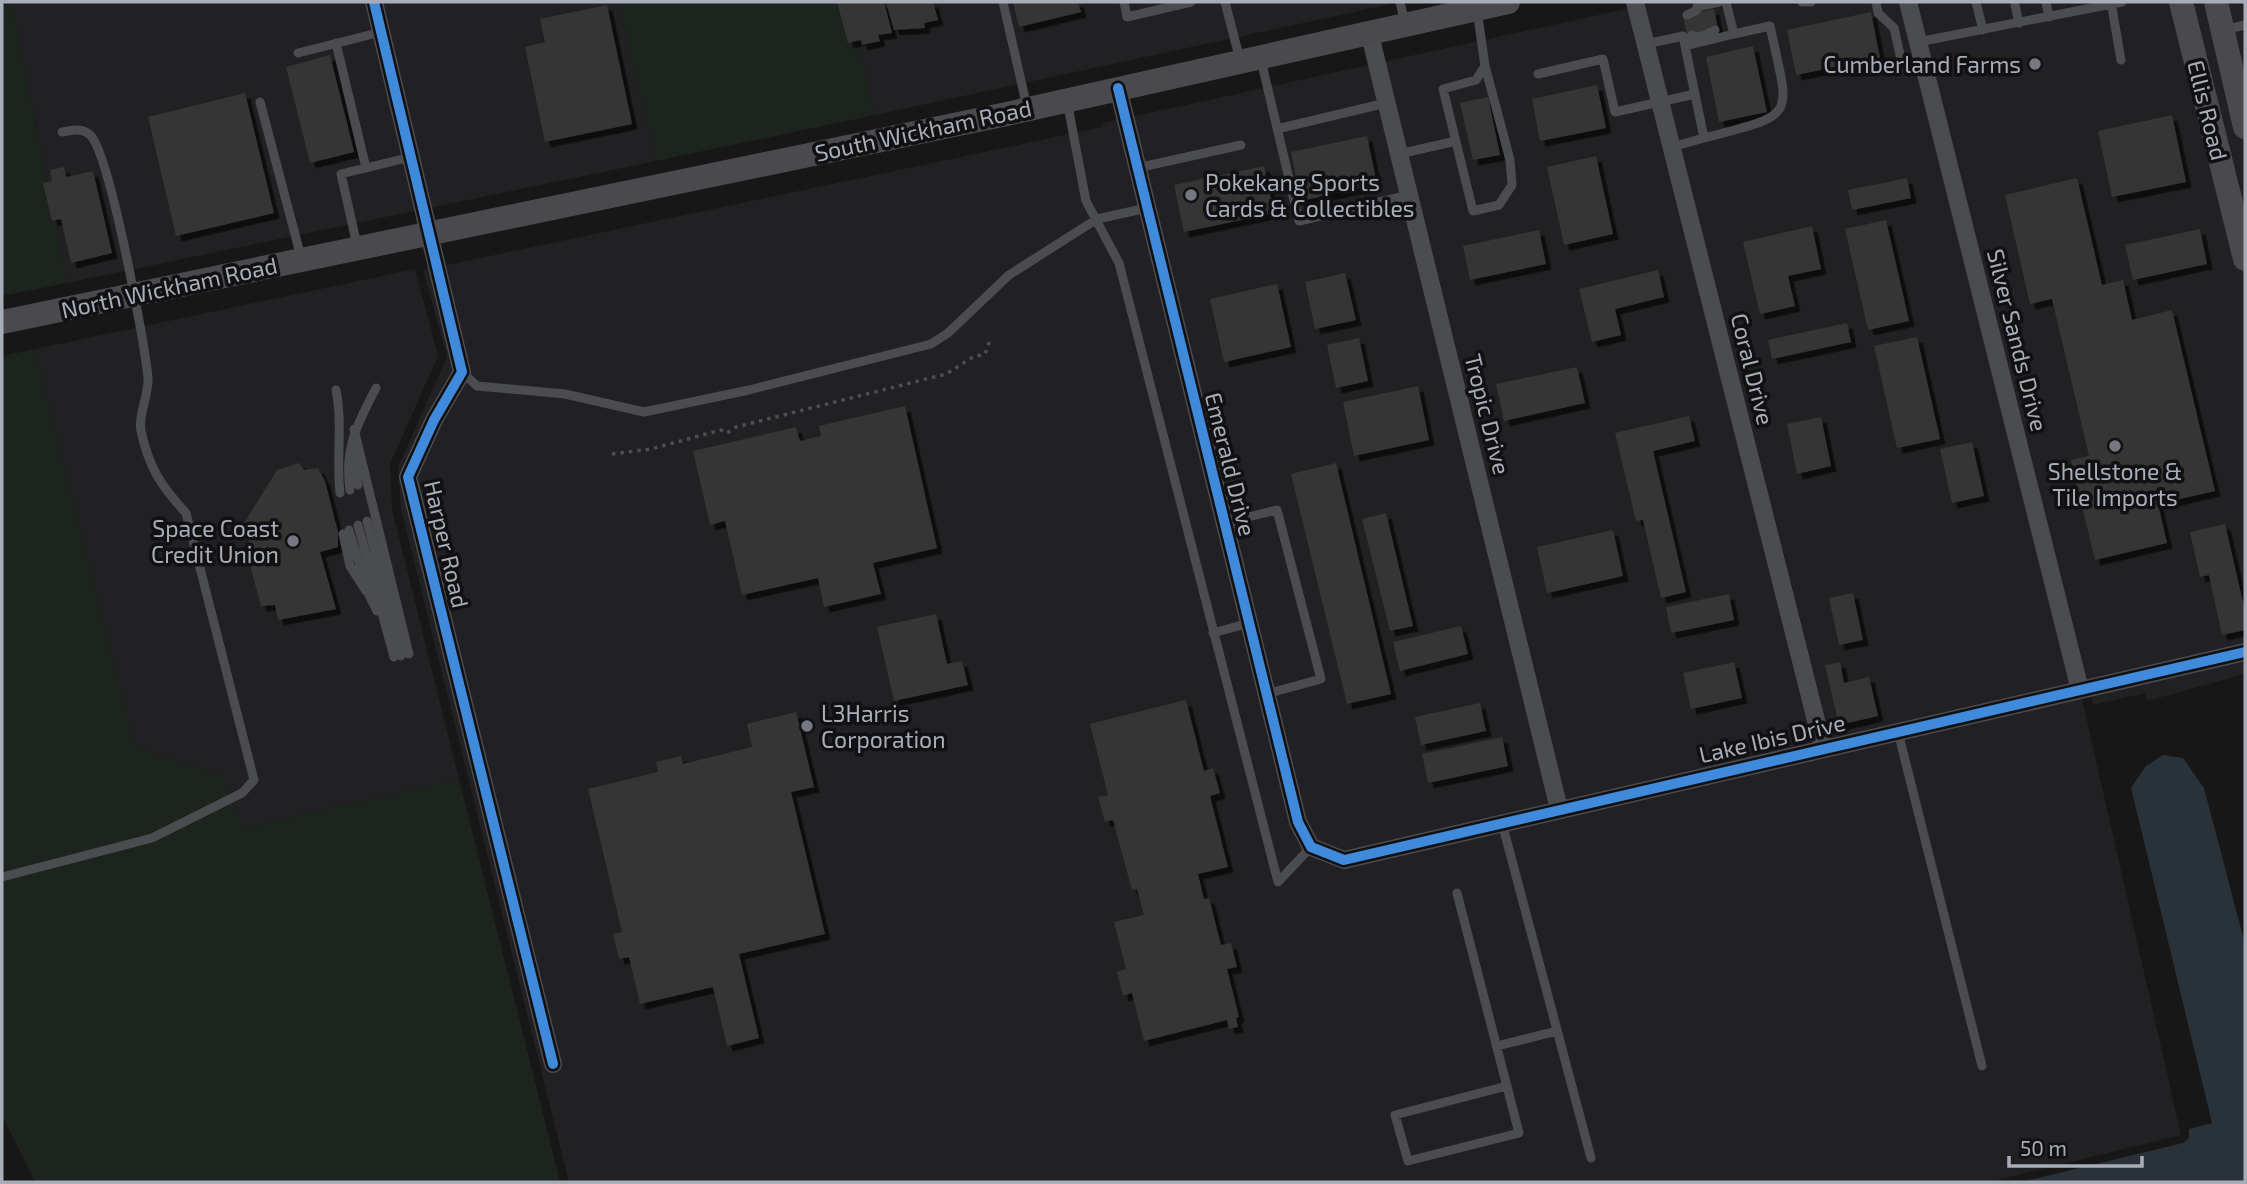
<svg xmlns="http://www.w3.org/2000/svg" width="2247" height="1184" font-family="'Exo 2',sans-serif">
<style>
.built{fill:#212123}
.green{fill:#1d241e}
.water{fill:#2a3239}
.building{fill:#353536;filter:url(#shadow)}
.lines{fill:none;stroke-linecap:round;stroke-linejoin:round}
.path{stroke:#4d4e52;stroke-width:3.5;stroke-dasharray:3.5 5;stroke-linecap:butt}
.lane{stroke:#4b4c50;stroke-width:9}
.street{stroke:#4b4c50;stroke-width:18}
.secondary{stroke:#4a4a4e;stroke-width:24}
.cycleway-casing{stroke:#111113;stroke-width:15}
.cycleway{stroke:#408adc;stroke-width:10}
.poi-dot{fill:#757880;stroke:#111113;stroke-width:2.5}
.labels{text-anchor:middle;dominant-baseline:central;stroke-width:7;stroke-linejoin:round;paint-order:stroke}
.poi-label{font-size:23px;fill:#a8adb8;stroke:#111113;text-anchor:end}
.street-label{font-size:23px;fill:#a8adb8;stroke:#111113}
</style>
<defs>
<filter id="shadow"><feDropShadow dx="5.5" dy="5.5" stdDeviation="0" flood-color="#0009"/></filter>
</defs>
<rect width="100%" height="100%" fill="#171717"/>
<!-- built -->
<path class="built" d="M12 2H618L656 161 67 283Z
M849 2H1401L875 115Z
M1658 2H2245V652L2080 690 2181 1135 1989 1182H569L401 509 398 467 447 357 423 270 1103 127V123Z
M415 269 438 356 390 464 392 510 459 779 243 828 222 775 136 748 35 349Z
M2245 660V674L2147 701 2145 693 2093 705 2091 695Z"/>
<!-- green -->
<path class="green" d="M2 2H12L67 283 2 296Z
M618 2H849L875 115 656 161Z
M35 349 136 748 222 775 243 828 459 779 560 1182H35L2 1115V356Z"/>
<!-- water -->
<path class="water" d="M2163 755 2183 758 2204 788 2245 944V1182H2022L2183 1143 2189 1138V1129L2212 1123 2131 788 2146 766Z"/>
<!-- building -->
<path class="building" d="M837 2H884L892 33 878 35 880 41 862 45 861 40 848 43Z
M886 2H933L938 20 924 23 925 28 894 30Z
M1013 2H1078L1081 12 1019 27Z
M607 5 632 124 545 142 525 47 545 42 540 19Z
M1714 9 1718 29 1687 35 1683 16Z
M1871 12 1880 58 1796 75 1787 30Z
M1753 46 1767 112 1719 122 1706 57Z
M330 55 354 152 310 163 286 67Z
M1597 85 1606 128 1540 141 1532 99Z
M245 93 274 213 176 236 148 117Z
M1488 97 1500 155 1473 160 1460 103Z
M2172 115 2186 182 2112 197 2098 131Z
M1367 136 1377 184 1301 201 1291 152Z
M1596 156 1613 234 1564 245 1547 167Z
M1264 166 1274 213 1184 232 1174 185Z
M64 167 66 177 93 171 112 253 71 263 61 219 52 221 43 183 52 181 50 170Z
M1907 178 1911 198 1852 210 1848 190Z
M2077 178 2102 285 2123 280 2132 320 2172 310 2215 491 2158 504 2167 543 2095 560 2071 460 2089 456 2052 299 2030 304 2005 195Z
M1886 220 1909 321 1868 330 1845 229Z
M1812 226 1821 269 1788 276 1795 306 1760 314 1743 242Z
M2200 229 2207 264 2133 280 2125 245Z
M1539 230 1546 264 1470 280 1463 246Z
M1658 270 1664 297 1615 309 1621 335 1592 342 1579 289Z
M1345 273 1356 320 1315 329 1305 282Z
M1277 284 1291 347 1224 362 1210 299Z
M1847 323 1851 342 1772 359 1768 340Z
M1917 337 1940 439 1897 448 1874 346Z
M1359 338 1368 381 1336 388 1327 345Z
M1577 367 1585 403 1504 421 1496 384Z
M1418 386 1429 440 1354 456 1343 402Z
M905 406 937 548 873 563 881 594 824 607 818 578 742 595 725 521 710 525 693 451 796 427 800 441 821 436 819 426Z
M1689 416 1695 441 1653 451 1686 592 1661 598 1643 520 1636 521 1615 433Z
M1821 417 1831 466 1797 474 1787 424Z
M1972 442 1984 496 1952 503 1940 449Z
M299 463 304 470 318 468 325 481 338 532V547L320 552 336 609 278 620 275 605 261 606 247 554 251 524 243 525 277 470Z
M1336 463 1391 694 1347 704 1291 474Z
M1386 513 1413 626 1390 631 1362 519Z
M2225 524 2245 611V630L2222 635 2209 575 2200 577 2190 532Z
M1613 530 1623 576 1547 593 1537 547Z
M1853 593 1863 640 1839 645 1829 598Z
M1729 594 1734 620 1671 633 1666 607Z
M936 614 947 664 962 661 968 685 894 701 877 627Z
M1461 626 1468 654 1400 671 1393 642Z
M1734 662 1742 698 1691 709 1683 673Z
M1840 662 1844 683 1869 677 1878 716 1839 725 1825 665Z
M1186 700 1204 771 1213 768 1220 793 1210 796 1228 867 1198 874 1204 899 1209 898 1221 945 1231 943 1237 967 1227 969 1239 1017 1236 1018 1238 1027 1229 1029 1227 1020 1144 1041 1132 993 1123 996 1117 972 1126 969 1114 922 1144 915 1137 889 1132 890 1113 820 1105 822 1098 797 1108 795 1090 724Z
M1480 703 1486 731 1421 745 1415 717Z
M796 712 814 787 791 792 825 934 739 954 759 1038 727 1046 713 987 640 1004 629 957 619 959 613 934 622 932 588 789 658 772 656 762 681 756 683 764 752 747 747 724Z
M1502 737 1508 766 1428 783 1422 754Z"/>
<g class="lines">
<!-- path -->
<path class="path" d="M612 454 651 449 721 430 727 433 736 427 946 374 973 357 985 354 990 340"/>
<!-- lane -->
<path class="lane" d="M1003 2 1027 107
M1124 2 1127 17 1191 2
M1225 2 1240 60
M1400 2 1405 23
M1802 2H1811
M1876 2 1878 13 1894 28 1903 68
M1976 2 1983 30
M2046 2 2049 17
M2111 2 2121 60
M2015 5 2019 23
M1477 10 1485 66 1476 80 1443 89 1473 211 1499 205 1512 185 1510 160 1485 66
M1687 15 1697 10V7L1719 2
M2223 30 2245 25
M1692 35V37L1703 36 1715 30
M1918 42 2122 2
M336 43 366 168
M1646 44 1683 36 1704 138 1672 147
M1685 46 1734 34 1726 2
M298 53 381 32
M1261 60 1299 221 1409 195
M1538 74 1603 59 1615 112 1695 94
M1067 101 1086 201 1119 263 1278 882 1311 847
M260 102 301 257
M1277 129 1386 103
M1704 138C1799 113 1790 120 1770 26L1734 34
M1399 154 1456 141
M1137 168 1241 145
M357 245 341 174 411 157
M462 372 477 386 565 394 644 412 749 390 931 344 948 333 1009 275 1097 219 1147 208
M336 390C343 424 336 459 340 493
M354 429 409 654
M352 453 358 485
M350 490C344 449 357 424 376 388
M367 521 401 656
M1224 523 1277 510 1321 679 1266 694
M358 525 394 657
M349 530 369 595 377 611
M343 534 350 566 366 591
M1213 633 1249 623
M1898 732 1982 1066
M1502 823 1591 1158
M2 877 152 838 242 793 254 780 186 513C161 486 149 468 141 431 138 414 149 395 148 378 145 343 110 157 91 136 83 127 72 130 62 132
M1457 893 1519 1133 1408 1161 1395 1115 1507 1086
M1497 1046 1557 1031"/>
<!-- street -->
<path class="street" d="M374 2 462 372 434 420 408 477 553 1064
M1635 2 1823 748
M1908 2 2080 690
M1369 31 1559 809
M1118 88 1298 822 1311 847 1344 860 2245 652"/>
<!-- secondary -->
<path class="secondary" d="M2181 2 2245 259
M2216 2 2245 127
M2 322 1002 115 1508 2"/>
<!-- cycleway casing -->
<g class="cycleway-casing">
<path id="cycleway" d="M374 2 462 372 434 420 408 477 553 1064
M1118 88 1298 822 1311 847 1344 860 2245 652"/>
</g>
<!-- cycleway -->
<use href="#cycleway" class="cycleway"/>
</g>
<!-- markers -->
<g class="poi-dot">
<circle cx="2035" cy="64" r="7"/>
<circle cx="1191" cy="195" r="7"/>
<circle cx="2115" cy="446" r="7"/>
<circle cx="293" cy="541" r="7"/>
<circle cx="807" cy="726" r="7"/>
</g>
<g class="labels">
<!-- poi labels -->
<g class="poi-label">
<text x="2021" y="64">Cumberland Farms</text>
<text x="1205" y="182" text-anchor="start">Pokekang Sports<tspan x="1205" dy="26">Cards &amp; Collectibles</tspan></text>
<text x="2115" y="471" text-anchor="middle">Shellstone &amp;<tspan x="2115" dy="26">Tile Imports</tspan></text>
<text x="279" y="528">Space Coast<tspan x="279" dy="26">Credit Union</tspan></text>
<text x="821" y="713" text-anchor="start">L3Harris<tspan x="821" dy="26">Corporation</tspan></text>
</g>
<!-- street labels -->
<g class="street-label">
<text transform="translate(2208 110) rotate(76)">Ellis Road</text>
<text transform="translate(923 130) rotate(-12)">South Wickham Road</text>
<text transform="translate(169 287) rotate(-12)">North Wickham Road</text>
<text transform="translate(2018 340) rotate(76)">Silver Sands Drive</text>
<text transform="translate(1753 369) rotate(76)">Coral Drive</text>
<text transform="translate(1488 414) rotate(76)">Tropic Drive</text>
<text transform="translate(1231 464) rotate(76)">Emerald Drive</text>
<text transform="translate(447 544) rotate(77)">Harper Road</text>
<text transform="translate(1772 738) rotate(-13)">Lake Ibis Drive</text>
</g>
</g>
<!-- border -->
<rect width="2247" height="1184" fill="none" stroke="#a8adb8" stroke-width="7"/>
<!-- scale -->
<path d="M2009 1156v10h133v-10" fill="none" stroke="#a8adb8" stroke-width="3.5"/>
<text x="2020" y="1156" font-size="21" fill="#a8adb8" stroke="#111113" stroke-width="5" paint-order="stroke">50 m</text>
</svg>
